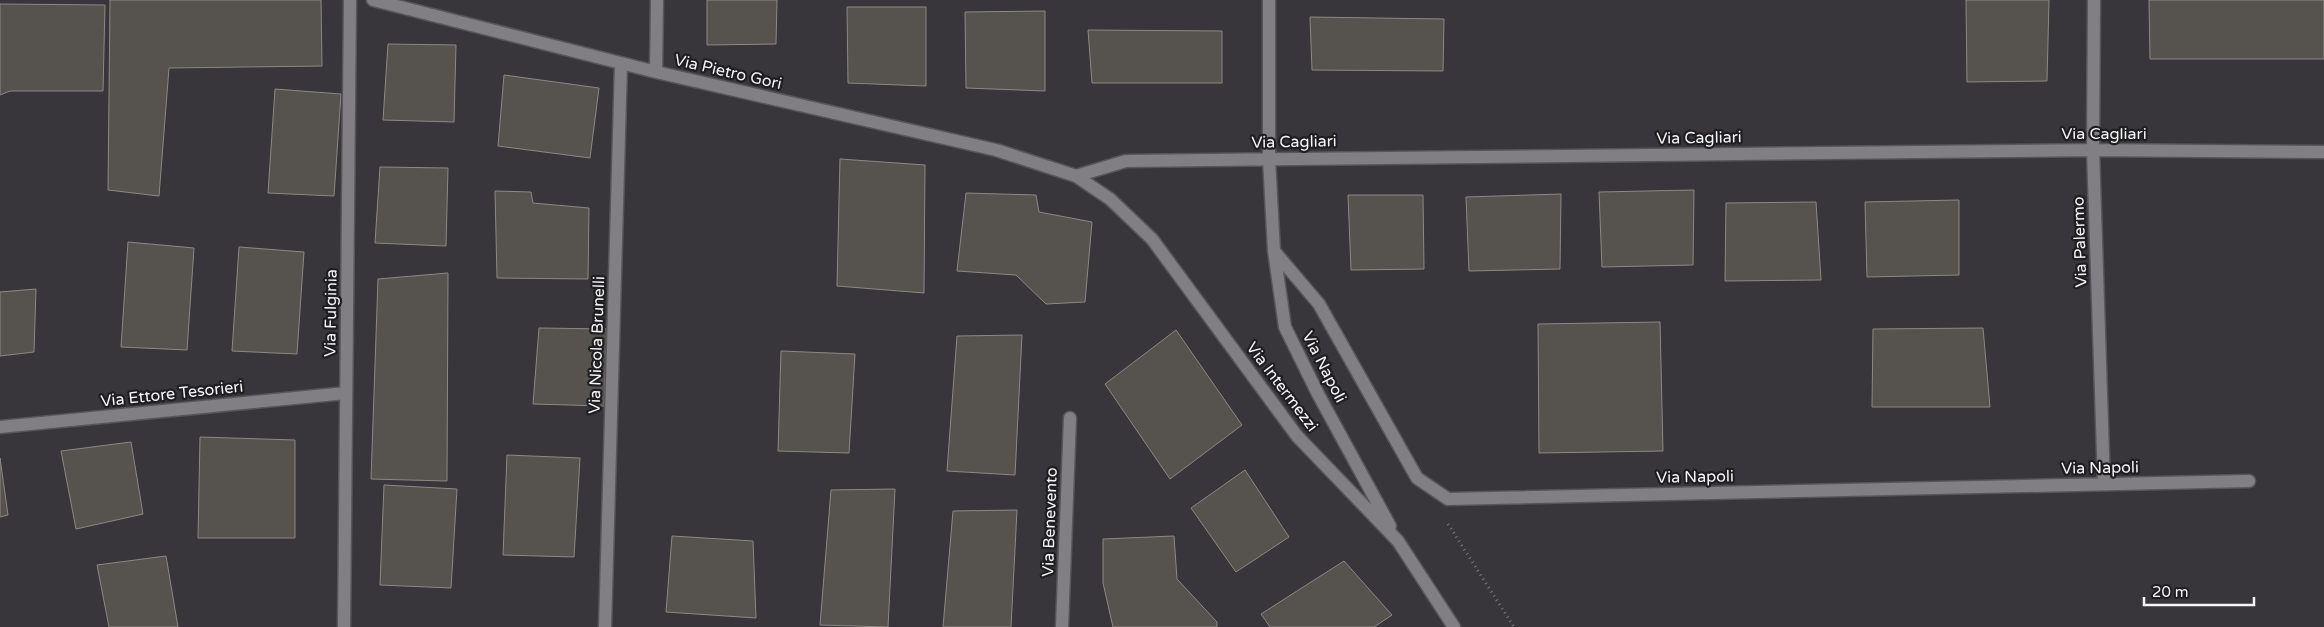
<svg xmlns="http://www.w3.org/2000/svg" width="2324" height="627" font-family="'Varela Round',sans-serif">
<style>
.building{fill:#56534f;stroke:#8c8984}
.lines{fill:none;stroke-linecap:round;stroke-linejoin:round}
.minor-casing{stroke:#575558;stroke-width:15}
.path{stroke:#7b797c;stroke-width:3;stroke-dasharray:1 4;stroke-linecap:butt}
.minor{stroke:#817f84;stroke-width:12}
.labels{text-anchor:middle;dominant-baseline:central;stroke-width:4.5;stroke-linejoin:round;paint-order:stroke}
.street-label{font-size:16px;fill:#f5f4f6;stroke:#1e1e20}
</style>
<rect width="100%" height="100%" fill="#38363a"/>
<!-- building -->
<path class="building" d="M110 0H321L322 66 169 68 159 196 108 190Z
M707 0H777L776 44 707 45Z
M1966 0H2049L2047 81 1967 82Z
M2149 0H2324V59H2150Z
M0 4 105 5 103 91H10L0 95Z
M847 7H926V86L848 83Z
M1045 11V91L966 88 965 12Z
M1310 17 1444 19 1443 71 1312 70Z
M1088 30 1222 31V83H1092Z
M388 44 456 45 454 122 383 120Z
M504 75 599 88 590 158 498 146Z
M275 89 341 94 334 196 268 193Z
M840 159 925 165 924 293 837 286Z
M380 167 448 168 446 246 375 243Z
M1694 190 1693 265 1602 267 1599 192Z
M495 191 531 192 533 203 589 208 588 279 497 278Z
M966 193 1036 195 1039 212 1092 222 1085 302 1046 304 1016 275 957 271Z
M1561 194 1560 269 1469 271 1466 197Z
M1348 195H1423L1424 269 1351 270Z
M1959 200V275L1867 277 1865 202Z
M1816 202 1821 280 1725 281 1726 203Z
M128 242 194 248 187 350 121 347Z
M239 247 304 252 297 354 232 351Z
M448 273 447 481 371 479 378 279Z
M36 289 34 352 0 356V292Z
M1660 322 1663 451 1539 453 1538 324Z
M539 328 607 329 604 406 533 404Z
M1983 328 1990 407H1872L1873 329Z
M1176 330 1242 425 1170 479 1105 384Z
M1022 335 1015 475 947 471 957 336Z
M781 351 855 354 849 453 778 451Z
M200 437 295 440V538H198Z
M131 442 143 514 76 529 61 451Z
M507 455 580 458 574 557 503 555Z
M0 458 8 515 0 517Z
M1245 470 1289 537 1236 572 1191 508Z
M384 485 457 489 451 588 380 585Z
M895 489 888 627 820 625 831 490Z
M1017 510 1011 627H943L953 511Z
M672 536 753 541 756 618 666 612Z
M1174 536 1177 579 1217 622V627H1113L1103 583V539Z
M166 556 178 627H109L97 565Z
M1344 561 1392 615 1374 627H1270L1261 614Z"/>
<g class="lines">
<!-- minor casing -->
<g class="minor-casing">
<path id="minor" d="M373 0 656 72 996 150 1076 176 1110 199 1152 239 1297 436 1398 541 1454 627
M1269 0V159L1274 251 1285 327 1318 394 1390 526
M2094 0 2093 150 2104 484
M656 72 657 0
M1076 176 1126 161 2093 150 2324 152
M1274 251 1319 304 1417 478 1448 499 2249 481
M0 427 346 393
M344 627 350 0
M605 627 621 64
M1062 627 1070 418"/>
</g>
<!-- path -->
<path class="path" d="M1448 524 1514 627"/>
<!-- minor -->
<use href="#minor" class="minor"/>
</g>
<g class="labels">
<!-- street labels -->
<g class="street-label">
<text transform="translate(728 72) rotate(13)">Via Pietro Gori</text>
<text x="2104" y="134">Via Cagliari</text>
<text transform="translate(1699 138) rotate(-1)">Via Cagliari</text>
<text transform="translate(1294 142) rotate(-1)">Via Cagliari</text>
<text transform="translate(2080 242) rotate(-92)">Via Palermo</text>
<text transform="translate(331 313) rotate(-89)">Via Fulginia</text>
<text transform="translate(597 345) rotate(-88)">Via Nicola Brunelli</text>
<text transform="translate(1324 367) rotate(63)">Via Napoli</text>
<text transform="translate(1282 387) rotate(53)">Via Intermezzi</text>
<text transform="translate(172 394) rotate(-6)">Via Ettore Tesorieri</text>
<text transform="translate(2100 468) rotate(-1)">Via Napoli</text>
<text transform="translate(1695 477) rotate(-1)">Via Napoli</text>
<text transform="translate(1050 522) rotate(-88)">Via Benevento</text>
</g>
</g>
<!-- scale -->
<path d="M2144 597v8h110v-8" fill="none" stroke="#f5f4f6" stroke-width="2.5"/>
<text x="2152" y="597" font-size="15" fill="#f5f4f6" stroke="#1e1e20" stroke-width="4" paint-order="stroke">20 m</text>
</svg>
